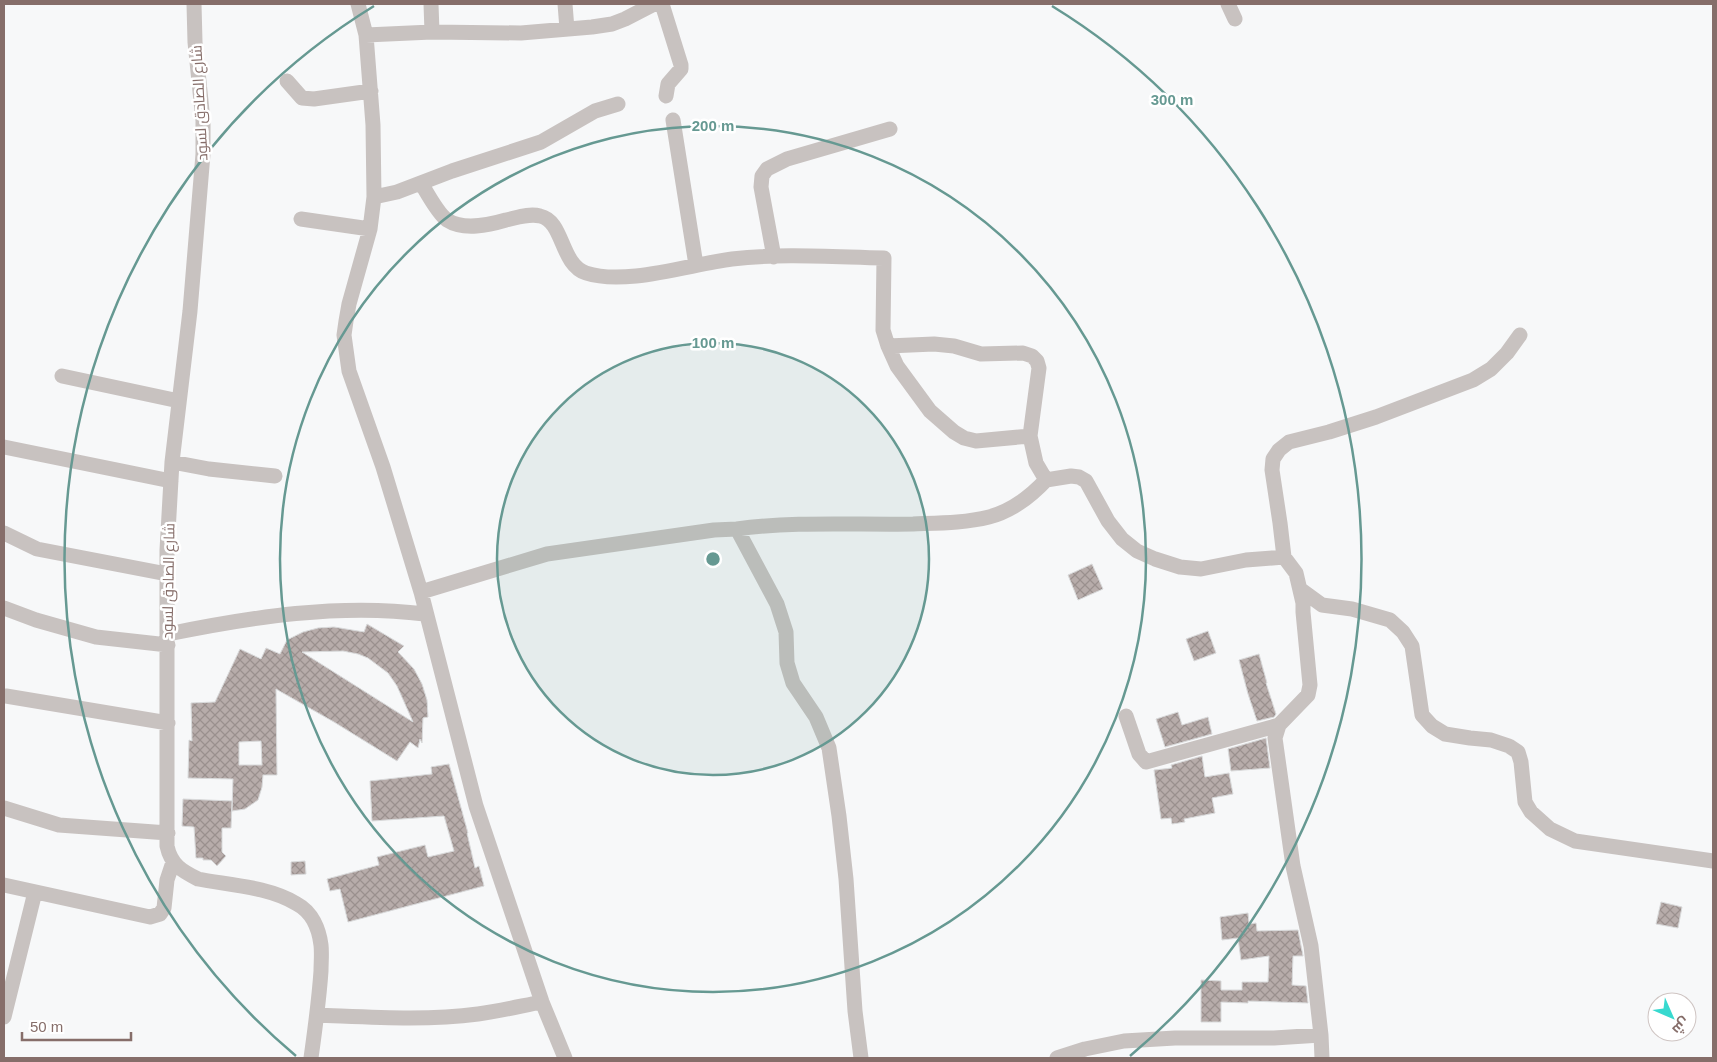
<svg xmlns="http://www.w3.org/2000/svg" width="1717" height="1062" font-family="Helvetica,Cairo,sans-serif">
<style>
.building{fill:url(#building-cross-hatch);stroke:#d9dadb;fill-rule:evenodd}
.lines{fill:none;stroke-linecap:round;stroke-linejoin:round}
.minor{stroke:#c8c2c0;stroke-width:15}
.ring{fill:none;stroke:#669992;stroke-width:2.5}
.labels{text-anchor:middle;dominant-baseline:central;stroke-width:5;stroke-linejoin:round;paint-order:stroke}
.street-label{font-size:15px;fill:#866e6a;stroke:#fff}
.centre{fill:#669992;stroke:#fff;stroke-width:2.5}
.ring-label{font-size:15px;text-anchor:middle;font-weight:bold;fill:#669992;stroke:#fff;stroke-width:5;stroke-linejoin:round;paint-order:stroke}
</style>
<defs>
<pattern id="building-cross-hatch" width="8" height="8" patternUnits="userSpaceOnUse" patternTransform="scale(1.25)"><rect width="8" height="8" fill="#b7acaa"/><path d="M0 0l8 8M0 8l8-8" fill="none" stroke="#9a908e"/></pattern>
</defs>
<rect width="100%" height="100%" fill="#f7f8f9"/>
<!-- building -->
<path class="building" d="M1092 564 1103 589 1078 600 1068 575Z
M367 624 404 646 398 652 414 669 422 684 427 700 428 717 423 718 422 743 420 739 418 748 410 742 397 761 334 722 276 689 277 775H263L262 787 258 800 245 809 232 811 233 779 188 778 189 740 192 741 191 703 215 702 240 649 261 659 266 648 280 654 287 640 303 632 318 628 334 627 364 632ZM343 651 358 654 368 658 388 673 397 686 413 722 302 652ZM261 741 262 765H239V742Z
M1208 631 1216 653 1194 661 1186 639Z
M1259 654 1267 683H1266L1276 714 1274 717 1257 721 1248 694 1239 660Z
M1178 712 1182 725 1208 717 1212 734 1165 747 1156 719Z
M1266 738 1270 768 1231 771 1228 749Z
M1202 756 1205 777 1229 773 1233 794 1212 798 1215 813 1184 819 1185 822 1172 824 1171 818 1161 819 1154 770 1172 768 1171 765Z
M449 764 468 833H467L475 868 479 866 484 886 348 922 340 889 330 891 327 879 379 865 377 857 425 845 428 857 454 851 444 816 372 821 370 781 432 774 431 767Z
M183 799 232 801 231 828H222V852L226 856 217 866 211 860H203V858H196L194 827 182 826Z
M305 861 306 874 291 875V862Z
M1661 902 1682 907 1678 928 1656 924Z
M1248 913 1249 924 1256 923 1257 931 1298 930 1303 956H1293L1292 985 1306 986 1308 1003 1248 1001V1003L1221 1002V1022H1201V980L1221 981V990H1242V982H1268L1269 956 1241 960 1238 938 1222 940 1220 917Z"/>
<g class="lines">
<!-- minor -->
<path class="minor" d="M194 4 195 42 203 121V154L190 311 172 462 167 550V846C171 865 182 871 198 879 230 885 270 887 297 904 312 912 319 929 321 945 322 953 321 963 321 971 319 1001 315 1029 311 1058
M358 4 366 35 373 125 374 197 370 229 349 304 346 321 344 335 349 371 383 467 421 592 476 806 542 1002 565 1058
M431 4 432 32
M565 4 567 29
M662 4 681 65V69L668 84 666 96
M1228 4 1235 19
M366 35 432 32 521 33 592 27 612 24 625 19 654 4
M287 81 302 98 314 99 371 91
M673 120 696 265
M421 183C427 193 438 214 447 220 464 231 489 225 506 220 516 218 529 213 540 216 564 221 560 264 586 273 626 286 691 264 732 259 783 253 834 257 884 258L883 330 888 346 897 366 930 411 954 432 964 438 976 441 1030 436
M374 197 397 192 452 171 541 142 595 111 618 104
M301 219 370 229
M774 257 761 187 762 176 767 169 787 159 890 129
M888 346 934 344 954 346 981 354 1023 353 1032 356 1037 361 1039 368 1030 436 1036 463 1046 480 1071 476 1079 477 1086 481 1108 521 1122 539 1137 551 1155 559 1180 567 1201 569 1246 560 1284 557
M62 376 179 401
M4 447 171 481
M172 462 209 469 275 476
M737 529C795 521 854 525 913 524 938 523 965 523 989 517 1012 511 1030 497 1046 480
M4 533 37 549 167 574
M1300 589 1322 605 1352 609 1390 620 1403 632 1412 646 1422 715 1432 726 1445 734 1470 738 1491 740 1509 746 1518 752 1521 762 1525 802 1531 812 1550 829 1575 841 1713 861
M421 592 547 554 714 530 737 529 777 604 786 632 787 663 793 683 816 717 829 748 839 816 846 879 855 1011 861 1058
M4 608 36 620 96 637 168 645
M168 634C252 617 339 603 425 614
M6 696 168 723
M1126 716 1139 754 1146 762 1279 725
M4 808 59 825 168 833
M4 885 150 917 160 914 164 908 167 880 173 862
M317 1015C370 1017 425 1021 478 1014 500 1011 521 1006 542 1002
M4 1017 35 892
M1057 1058 1085 1049 1124 1041 1175 1038H1274L1321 1035
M1322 1058 1321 1035 1311 946 1293 866 1275 738 1279 725 1308 695 1310 685 1303 612V603L1296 573 1284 557 1280 523 1272 470 1273 459 1279 450 1289 442 1329 432 1376 417 1473 380 1491 369 1507 353 1520 335"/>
</g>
<!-- distance rings -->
<circle cx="713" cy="559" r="216" fill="#669992" fill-opacity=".12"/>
<g class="ring">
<circle cx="713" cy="559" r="216"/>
<circle cx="713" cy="559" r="433"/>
<path d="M296 1056A649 649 0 0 1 374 6M1052 6A649 649 0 0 1 1130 1056"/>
</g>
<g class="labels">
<!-- street labels -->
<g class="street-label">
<text transform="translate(199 103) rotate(-93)">شارع الصادق لسود</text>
<text transform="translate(168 581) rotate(-89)">شارع الصادق لسود</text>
</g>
</g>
<circle cx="713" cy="559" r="8" class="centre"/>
<g class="ring-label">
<text x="1172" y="105">300 m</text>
<text x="713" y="131">200 m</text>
<text x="713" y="348">100 m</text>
</g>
<!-- border -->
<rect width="1717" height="1062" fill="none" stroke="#866e6a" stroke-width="10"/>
<!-- north arrow -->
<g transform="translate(1672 1017) rotate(135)"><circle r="24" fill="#ffffff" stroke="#cfc5c3"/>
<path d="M0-4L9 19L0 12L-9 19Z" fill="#37d9cf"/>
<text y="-8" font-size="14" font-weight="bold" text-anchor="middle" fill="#866e6a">ش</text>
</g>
<!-- scale -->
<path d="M22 1032v8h109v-8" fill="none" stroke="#866e6a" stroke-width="2.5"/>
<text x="30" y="1032" font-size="15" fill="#866e6a" stroke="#ffffff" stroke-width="4" paint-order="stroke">50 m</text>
</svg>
